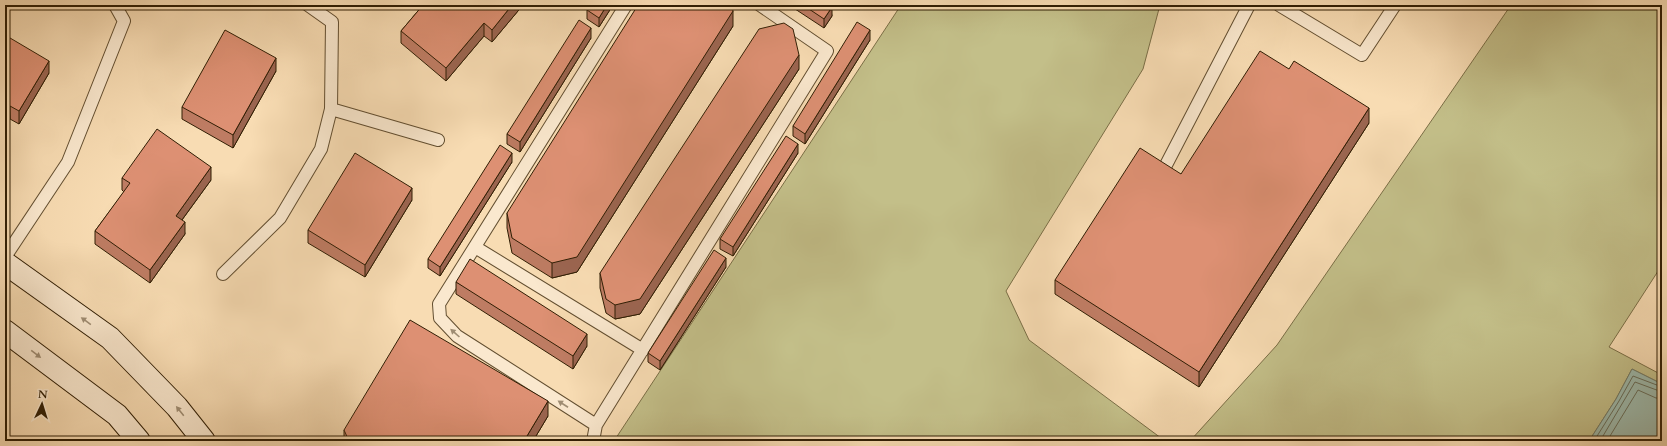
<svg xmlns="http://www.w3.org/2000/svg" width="1667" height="446" font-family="Cardo,serif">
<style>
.green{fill:#c3bf89;stroke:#7a6e46}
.water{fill:#9dbbae;stroke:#717c6a}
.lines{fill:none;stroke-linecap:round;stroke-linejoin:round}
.shore{stroke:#666c59;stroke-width:1}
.service-casing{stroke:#624e30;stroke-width:14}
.secondary-casing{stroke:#301e04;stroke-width:24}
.service{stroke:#fae8ce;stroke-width:12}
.secondary{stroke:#fae8ce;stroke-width:22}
.wall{fill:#be7c63;stroke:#301e04}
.shaded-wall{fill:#9b6550;stroke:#301e04}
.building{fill:#dd9073;stroke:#301e04}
.oneway{fill:#9f8d73}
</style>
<rect width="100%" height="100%" fill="#f8dcb3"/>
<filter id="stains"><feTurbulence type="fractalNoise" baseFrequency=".005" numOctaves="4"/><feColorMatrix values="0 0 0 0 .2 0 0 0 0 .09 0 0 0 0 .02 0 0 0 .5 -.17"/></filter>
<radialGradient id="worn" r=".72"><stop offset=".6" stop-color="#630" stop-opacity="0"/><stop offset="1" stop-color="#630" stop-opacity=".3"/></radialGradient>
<!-- green -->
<path class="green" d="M901 5H1160L1143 69 1006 291 1029 340 1165 441H614Z
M1511 5H1662V265L1609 347 1662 375V384L1632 369 1616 399 1589 441H1190L1277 345Z"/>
<!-- water -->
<path class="water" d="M1632 369 1662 384V438L1660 441H1589L1616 399Z"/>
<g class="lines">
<!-- shore -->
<path class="shore" d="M1594 441 1619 401 1633 376 1662 387
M1600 441 1635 382 1662 392
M1607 441 1638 390 1656 398H1662"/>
<!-- service casing -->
<g class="service-casing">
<path id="service" d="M1279 5 1362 55 1395 5
M331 109 438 140
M1166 165 1249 5
M475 247 643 350
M5 257 68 162 124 21 115 5
M223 274 280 218 321 149 331 109 332 22 308 5
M596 425 457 336 440 318 439 304 626 5
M593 441 596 425 827 51 760 5"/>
</g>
<!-- secondary casing -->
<g class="secondary-casing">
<path id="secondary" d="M5 263 110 338 177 407 204 441
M5 331 117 415 139 441"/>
</g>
<!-- service -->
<use href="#service" class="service"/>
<!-- secondary -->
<use href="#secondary" class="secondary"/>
</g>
<!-- wall -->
<path class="wall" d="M423 5H523L492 42 484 36 446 81 401 43V31Z
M590 5H613L599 27 587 19V10Z
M789 5H830L832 16 824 28Z
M733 26 577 272 552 278 512 253 507 228V213Z
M5 35 49 73 19 124 10 119Z
M591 38 520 152 507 144V134Z
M870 40 805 144 793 136V126Z
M799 69 640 314 615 319 606 313 600 288V273Z
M276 71 233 148 182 119V107Z
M1369 123 1199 387 1055 294V280L1181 174Z
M798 153 733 256 720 249V239Z
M512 162 440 276 428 268V259Z
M122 178 211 180 182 220 185 234 150 283 95 244V231L124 192 122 190Z
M412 200 365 277 308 243V230Z
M726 267 660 370 648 362V353Z
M456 282 587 346 573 369 456 294Z
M548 416 533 441H344V430Z"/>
<!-- shaded-wall -->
<path class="shaded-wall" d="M512 5H523L492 42V30Z
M607 5H613L599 27V18Z
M832 7V16L824 28V19Z
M733 11V26L577 272 552 278V263Z
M484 23V36L446 81V68Z
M591 28V38L520 152V142Z
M870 30V40L805 144V134Z
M799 55V69L640 314 615 319V305Z
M276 58V71L233 148V135Z
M49 61V73L19 124V111Z
M10 106V119L5 128V115Z
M1369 108V123L1199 387V372Z
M798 144V153L733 256V247Z
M512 153V162L440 276V267Z
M211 167V180L176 228V216Z
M412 188V200L365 277V265Z
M185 222V234L150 283V270Z
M726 258V267L660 370V361Z
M587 334V346L573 369V356Z
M548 401V416L533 441H524Z"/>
<!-- building -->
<path class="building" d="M423 5H512L492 30 484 23 446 68 401 31Z
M590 5H607L599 18 587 10Z
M638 5H732L733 11 577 257 552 263 512 238 507 213Z
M803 5H830L832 7 824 19Z
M579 20 591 28 520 142 507 134Z
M857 22 870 30 805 134 793 126Z
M784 23 793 29 799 55 640 299 615 305 606 299 600 273 759 29Z
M225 30 276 58 233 135 182 107Z
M5 35 49 61 19 111 10 106 5 115Z
M1260 51 1289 69 1294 61 1369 108 1199 372 1055 280 1140 148 1181 174Z
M157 129 211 167 176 216 185 222 150 270 95 231 130 183 122 178Z
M786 136 798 144 733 247 720 239Z
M500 145 512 153 440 267 428 259Z
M355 153 412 188 365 265 308 230Z
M714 250 726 258 660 361 648 353Z
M470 259 587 334 573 356 456 282Z
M410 320 548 401 524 441H349L344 430Z"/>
<!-- one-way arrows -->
<defs><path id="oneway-solid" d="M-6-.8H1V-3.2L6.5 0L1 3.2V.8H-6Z"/></defs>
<g class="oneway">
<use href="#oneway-solid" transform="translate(86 321) rotate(-144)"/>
<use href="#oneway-solid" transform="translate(455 333) rotate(-138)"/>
<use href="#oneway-solid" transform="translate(36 354) rotate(37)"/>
<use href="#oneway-solid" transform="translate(563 404) rotate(-147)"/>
<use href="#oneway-solid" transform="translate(180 411) rotate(-129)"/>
</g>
<!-- margin -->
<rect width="1667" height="446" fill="none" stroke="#f8dcb3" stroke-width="20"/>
<rect x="6" y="6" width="1655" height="434" fill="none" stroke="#301e04" stroke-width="2"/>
<rect x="10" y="10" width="1647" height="426" fill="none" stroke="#301e04"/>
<!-- north arrow -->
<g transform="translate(42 404) rotate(4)" stroke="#fae8ce" stroke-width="3" paint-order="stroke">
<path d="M0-3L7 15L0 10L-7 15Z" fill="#301e04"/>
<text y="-6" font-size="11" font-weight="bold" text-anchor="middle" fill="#301e04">N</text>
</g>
<rect width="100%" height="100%" filter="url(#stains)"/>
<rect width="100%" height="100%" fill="url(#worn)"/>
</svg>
